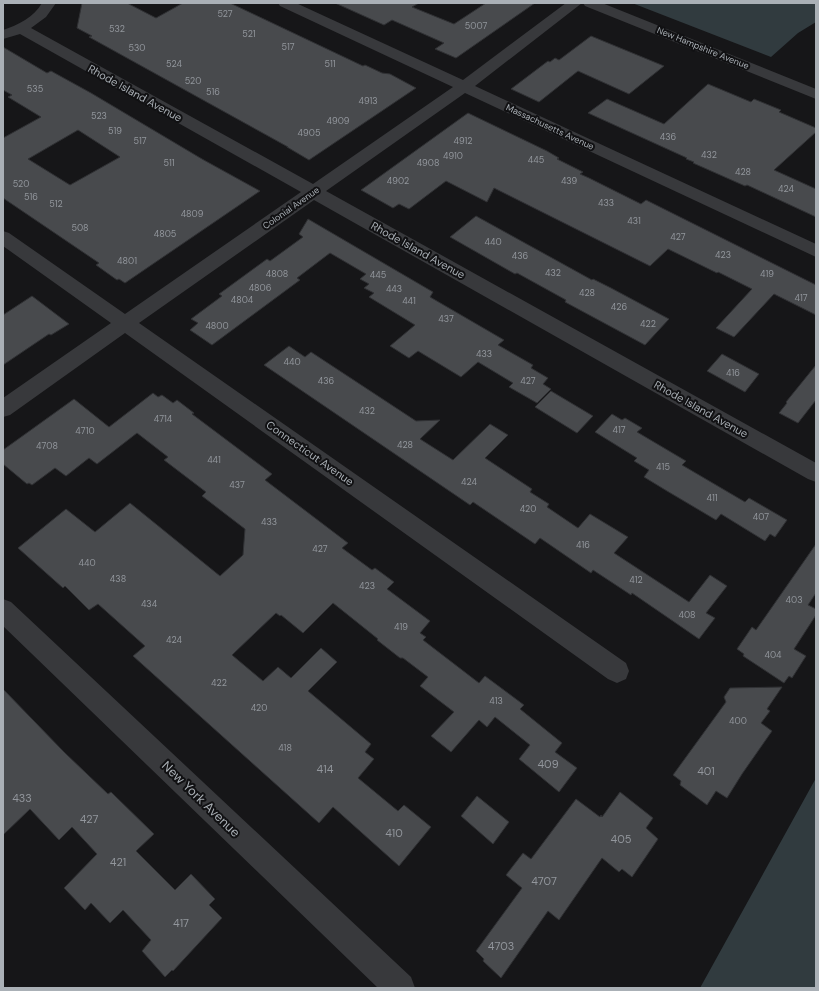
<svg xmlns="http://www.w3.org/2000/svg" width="819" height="991" font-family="'DM Sans',sans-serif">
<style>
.water{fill:#313b3f}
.building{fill:#484a4d;stroke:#303134;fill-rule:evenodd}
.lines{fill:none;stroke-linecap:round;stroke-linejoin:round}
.minor{fill:#38393c;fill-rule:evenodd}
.labels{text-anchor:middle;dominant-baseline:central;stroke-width:4;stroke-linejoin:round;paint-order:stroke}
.number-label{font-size:9px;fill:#92969c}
.far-street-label{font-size:9px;fill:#aab0b6;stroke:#111113}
.street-label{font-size:11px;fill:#aab0b6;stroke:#111113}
.near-number-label{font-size:11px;fill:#92969c}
.near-street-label{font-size:13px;fill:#aab0b6;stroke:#111113}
</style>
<rect width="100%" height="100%" fill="#161618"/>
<!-- water -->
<path class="water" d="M632 3H816V22L798 33 771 57Z
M816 778V988H700Z"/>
<!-- building -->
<path class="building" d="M82 3H127L156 18 183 3H230L363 66 365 65 382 73 390 74 416 88 309 160 287 147H288L89 37 92 36 77 28Z
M335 3H419L412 7 454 24 486 3H535L456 58 435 49 444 43 392 20 384 25Z
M591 36 664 66 629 94 578 71 539 102 511 89 548 61 550 62 555 58 559 60Z
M3 47 47 73 51 71 91 93 202 159 260 191 125 283 119 279 117 280 96 265 99 263 3 198V138L41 117 8 97 12 95 3 90ZM78 130 120 157 70 185 28 159Z
M708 84 751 102 754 99 781 110 779 112 816 128V132L774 170 816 189V217L747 185 745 186 693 163 694 162 686 159 687 158 588 113 607 99 664 124Z
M468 113 547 151 559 158 557 159 583 172 580 174 589 178 641 204 646 200 816 285V315L774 294 734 337 716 328 752 289 718 272 717 273 668 249 650 266 494 188 487 202 446 181 409 209 399 204 393 208 361 190Z
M476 216 592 280 593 279 611 288 669 319 645 345 565 302 566 300 517 273 515 274 450 237Z
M308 219 433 292 430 297 504 340 498 345 533 365 531 368 548 378 543 384 551 389 537 403 509 387 513 383 478 362 461 377 418 351 409 358 390 346 415 325 369 297 374 293 364 288 369 284 360 279 366 274 330 253 297 278 300 280 212 345 190 330 198 323 191 319 222 296 219 294 267 259 270 261 303 237 299 234Z
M32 296 69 324 51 335 49 334 3 365V315Z
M289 346 305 357 311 352 416 421 440 420 420 439 453 460 490 424 508 435 485 458 532 489 530 492 549 504 547 507 578 528 590 514 628 537 614 553 689 602 710 575 727 586 706 613 715 618 699 639 632 593 631 595 593 570 591 573 540 538 535 544 473 502 470 505 264 365Z
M722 354 759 374 745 392 707 371Z
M816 365V400L798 423 779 413 787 403 786 402Z
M551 391 593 416 577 433 535 407Z
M153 393 158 397 162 395 173 403 177 400 194 413 192 414 272 474 265 480 348 543 342 548 372 570 375 568 394 582 387 589 430 621 420 633 426 637 423 640 479 683 485 676 524 705 520 709 562 743 555 752 577 768 559 792 519 759 530 745 495 717 487 727 479 720 451 752 431 736 454 712 420 686 428 677 403 658H400L377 640 378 639 333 603 303 633 281 615 280 616 276 613 232 655 263 681 278 667 291 678 321 648 337 662 308 691 371 744 365 752 374 759 358 778 398 811 404 805 431 827 399 866 333 807 319 823 133 656 145 646 98 604 89 610 65 586 63 588 18 548 66 509 95 532 130 503 220 576 243 555 245 529 202 496 206 492 164 460 168 457 137 433 97 464 89 458 66 476 55 468 32 485 29 483 27 484 3 464V450L74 399 109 427Z
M612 414 622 420 625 418 642 428 637 432 686 461 682 465 745 502 749 498 787 520 775 537 770 534 765 541 721 514 716 520 667 491 644 477 649 470 634 461 637 458 595 432Z
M816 544V593L808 605 816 609V615L794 649 806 656 792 678 789 676 784 683 743 656 744 654 737 649 752 627 756 630Z
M782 687 767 709 770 711 761 723 772 731 742 774 727 798 716 791 707 805 680 785 681 781 673 775 726 702 724 697 730 688Z
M3 689 64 752 108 794 111 792 154 834 136 851 175 890 191 874 215 899 209 905 222 918 173 971 172 970 165 977 142 951 151 940 123 910 110 923 91 903 85 910 64 888 97 854 72 827 59 840 30 809 3 835Z
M620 792 653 818 646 828 658 839 632 877 622 869 619 872 602 858 559 920 548 911 501 978 483 961 484 959 476 951 522 888 506 875 523 853 531 859 576 799 600 817 601 815 602 817Z
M477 796 509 822 493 844 461 816Z"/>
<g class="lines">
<!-- minor -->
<path class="minor" d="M42 3H56L46 17 31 28 313 184 453 87 280 6 278 3H296L463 80 566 3H582L475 86 816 244V257L465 93 326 191 816 463V482L808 479 314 200 139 323 626 663 629 671 626 679 617 683 608 679 125 333 10 415 3 417V398L111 323 3 246V231L9 233 125 314 301 192 20 34 3 39V30C18 25 34 17 42 3Z
M583 3H602L816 89V99L585 6Z
M3 599 11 602 411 977 415 988H378L3 626Z"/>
</g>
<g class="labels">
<!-- number labels -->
<g class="number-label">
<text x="225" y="14">527</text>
<text x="476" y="26">5007</text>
<text x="117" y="29">532</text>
<text x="249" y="34">521</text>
<text x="288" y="47">517</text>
<text x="137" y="48">530</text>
<text x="174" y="64">524</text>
<text x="330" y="64">511</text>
<text x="193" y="81">520</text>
<text x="35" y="89">535</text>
<text x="213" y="92">516</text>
<text x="368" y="101">4913</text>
<text x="99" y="116">523</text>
<text x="338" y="121">4909</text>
<text x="115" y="131">519</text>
<text x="309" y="133">4905</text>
<text x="668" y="137">436</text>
<text x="140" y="141">517</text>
<text x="463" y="141">4912</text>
<text x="709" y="155">432</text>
<text x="453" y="156">4910</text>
<text x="536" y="160">445</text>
<text x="169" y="163">511</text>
<text x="428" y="163">4908</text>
<text x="743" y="172">428</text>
<text x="398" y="181">4902</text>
<text x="569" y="181">439</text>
<text x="21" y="184">520</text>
<text x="786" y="189">424</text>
<text x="31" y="197">516</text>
<text x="606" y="203">433</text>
<text x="56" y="204">512</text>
<text x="192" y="214">4809</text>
<text x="634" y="221">431</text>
<text x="80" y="228">508</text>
<text x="165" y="234">4805</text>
<text x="678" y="237">427</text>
<text x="493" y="242">440</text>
<text x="723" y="255">423</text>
<text x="520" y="256">436</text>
<text x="127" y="261">4801</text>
<text x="553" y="273">432</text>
<text x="277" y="274">4808</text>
<text x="767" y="274">419</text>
<text x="378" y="275">445</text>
<text x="260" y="288">4806</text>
<text x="394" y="289">443</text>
<text x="587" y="293">428</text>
<text x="801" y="298">417</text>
<text x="242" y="300">4804</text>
<text x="409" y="301">441</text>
<text x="619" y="307">426</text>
<text x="446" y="319">437</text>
<text x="648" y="324">422</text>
<text x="217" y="326">4800</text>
<text x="484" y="354">433</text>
<text x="292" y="362">440</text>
<text x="733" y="373">416</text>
<text x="326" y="381">436</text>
<text x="528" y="381">427</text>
<text x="367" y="411">432</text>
<text x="163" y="419">4714</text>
<text x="619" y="430">417</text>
<text x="85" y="431">4710</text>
<text x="405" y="445">428</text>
<text x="47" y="446">4708</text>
<text x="214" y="460">441</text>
<text x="663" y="467">415</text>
<text x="469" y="482">424</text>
<text x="237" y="485">437</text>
<text x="712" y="498">411</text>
<text x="528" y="509">420</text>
<text x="761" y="517">407</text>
<text x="269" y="522">433</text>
<text x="583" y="545">416</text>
<text x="320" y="549">427</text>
<text x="87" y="563">440</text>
<text x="118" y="579">438</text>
<text x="636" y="580">412</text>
<text x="367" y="586">423</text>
<text x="794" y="600">403</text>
<text x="149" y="604">434</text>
<text x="687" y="615">408</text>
<text x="401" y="627">419</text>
<text x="174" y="640">424</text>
<text x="773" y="655">404</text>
<text x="219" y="683">422</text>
<text x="496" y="701">413</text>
<text x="259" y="708">420</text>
<text x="738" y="721">400</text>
<text x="285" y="748">418</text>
</g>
<!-- far-street labels -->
<g class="far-street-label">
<text transform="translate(703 48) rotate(22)">New Hampshire Avenue</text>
<text transform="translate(550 127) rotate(25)">Massachusetts Avenue</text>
<text transform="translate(291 208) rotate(-35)">Colonial Avenue</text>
</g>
<!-- street labels -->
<g class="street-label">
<text transform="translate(135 93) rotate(29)">Rhode Island Avenue</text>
<text transform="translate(418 250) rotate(29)">Rhode Island Avenue</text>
<text transform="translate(701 409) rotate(29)">Rhode Island Avenue</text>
<text transform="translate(310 453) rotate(35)">Connecticut Avenue</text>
</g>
<!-- near-number labels -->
<g class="near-number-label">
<text x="548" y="764">409</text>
<text x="325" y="769">414</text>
<text x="706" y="771">401</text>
<text x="22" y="798">433</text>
<text x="89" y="819">427</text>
<text x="394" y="833">410</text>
<text x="621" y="839">405</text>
<text x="118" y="862">421</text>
<text x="544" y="881">4707</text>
<text x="181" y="923">417</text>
<text x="501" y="946">4703</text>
</g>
<!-- near-street labels -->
<g class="near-street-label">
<text transform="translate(201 799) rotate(44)">New York Avenue</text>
</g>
</g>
<!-- border -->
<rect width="819" height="991" fill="none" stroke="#aab0b6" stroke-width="8"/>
</svg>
